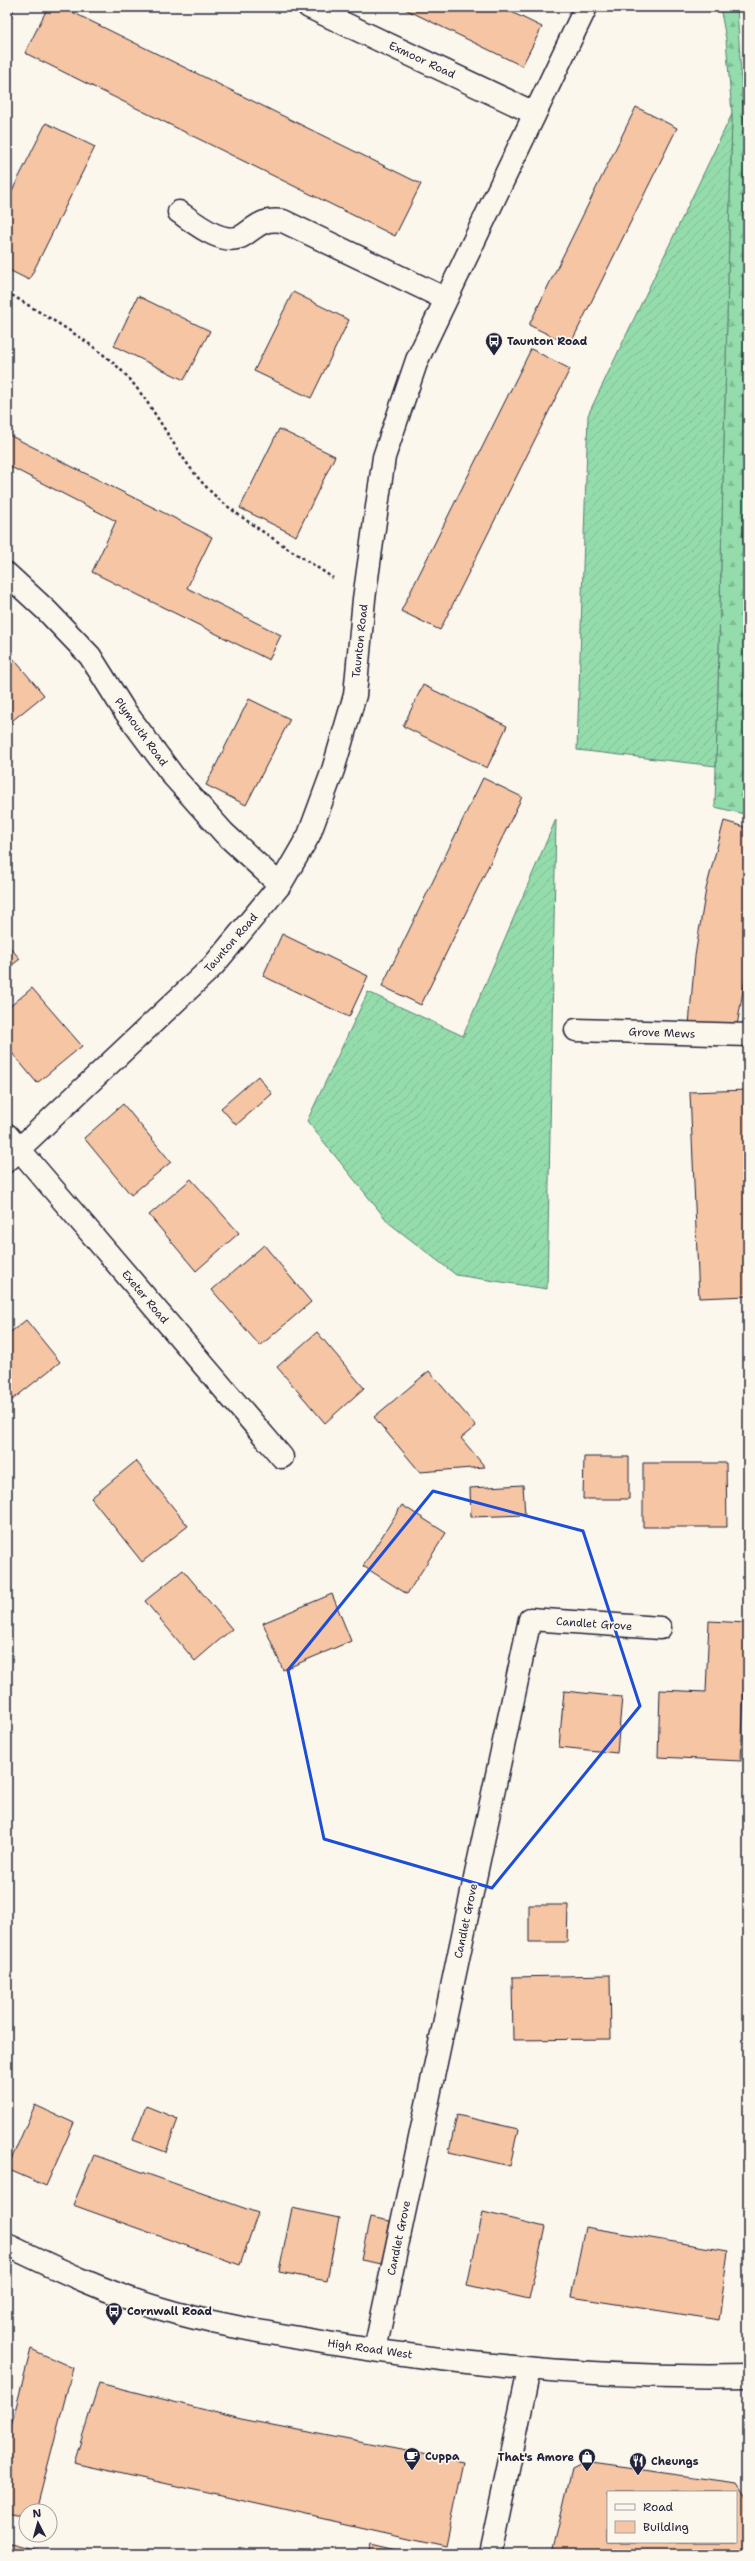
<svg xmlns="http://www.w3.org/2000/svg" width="755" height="2561" font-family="'Shantell Sans',sans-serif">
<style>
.forest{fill:url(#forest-firs);stroke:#5b7f73}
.garden{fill:url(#garden-furrows);stroke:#5b7f73}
.building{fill:#f5c5a4;stroke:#22223b;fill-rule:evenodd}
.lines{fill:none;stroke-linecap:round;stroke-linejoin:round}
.minor-casing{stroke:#22223b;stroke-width:25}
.path{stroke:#22223b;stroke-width:2.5;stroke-dasharray:3 3;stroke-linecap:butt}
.minor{stroke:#fbf7ec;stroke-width:22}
.marked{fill:none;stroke:#1d4ed8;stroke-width:3;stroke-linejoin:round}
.labels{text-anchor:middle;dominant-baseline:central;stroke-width:3.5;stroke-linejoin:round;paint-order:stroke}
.street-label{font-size:11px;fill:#22223b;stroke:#fbf7ec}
.poi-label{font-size:11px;font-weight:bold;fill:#22223b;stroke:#fbf7ec;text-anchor:start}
</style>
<defs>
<pattern id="forest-firs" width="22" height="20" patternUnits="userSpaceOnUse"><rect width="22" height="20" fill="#94dcab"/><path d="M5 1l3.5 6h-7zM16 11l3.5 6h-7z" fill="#7fbc94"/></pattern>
<pattern id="garden-furrows" width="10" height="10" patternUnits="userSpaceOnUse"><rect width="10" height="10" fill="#94dcab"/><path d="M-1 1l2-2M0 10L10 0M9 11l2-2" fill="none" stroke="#7fbc94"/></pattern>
</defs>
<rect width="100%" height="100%" fill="#fbf7ec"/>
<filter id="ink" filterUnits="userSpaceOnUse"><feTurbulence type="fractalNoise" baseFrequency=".025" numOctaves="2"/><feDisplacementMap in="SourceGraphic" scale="8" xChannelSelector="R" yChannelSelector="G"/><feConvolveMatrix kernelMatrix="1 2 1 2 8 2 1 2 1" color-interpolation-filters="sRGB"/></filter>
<g filter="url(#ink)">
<!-- forest -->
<path class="forest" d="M720 7H737L748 195V815L715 807 732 114 726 39Z"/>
<!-- garden -->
<path class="garden" d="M732 114 716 766 577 750 588 415Z
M556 819 547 1289 456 1275 389 1223 307 1121 368 992 463 1036Z"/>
<!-- building -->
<path class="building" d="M48 7H62L421 184 395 236 25 53Z
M401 7H501L542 27 522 66Z
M636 107 677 128 570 345 529 325Z
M46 123 95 147 29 280 7 269V201Z
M293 292 349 320 311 398 254 371Z
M138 296 210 331 184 380 114 346Z
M531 349 570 369 440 630 401 611Z
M279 429 335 456 296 536 240 508Z
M7 434 212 537 187 588 281 635 269 660 92 572 116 521 7 465Z
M7 651 44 695 7 725Z
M423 685 507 726 487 768 403 726Z
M249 699 290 719 246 805 206 785Z
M483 778 522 797 421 1005 382 986Z
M724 821 748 828V962L737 1026 689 1025 695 956 706 889Z
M282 934 368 976 349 1017 263 976Z
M7 944 20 959 7 969Z
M32 988 82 1046 37 1083 7 1047V1009Z
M258 1076 272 1094 236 1125 221 1108Z
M748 1090V1296L699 1298 690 1092Z
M123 1104 171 1162 131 1195 84 1138Z
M191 1179 239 1233 196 1271 149 1215Z
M264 1245 311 1302 260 1346 212 1290Z
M26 1320 60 1362 7 1404V1335Z
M317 1332 364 1388 325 1423 277 1367Z
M429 1371 476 1426 461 1438 485 1467 420 1472 374 1417Z
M584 1457H629V1499H583Z
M136 1461 188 1526 142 1562 91 1498Z
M643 1463H726L727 1527H643Z
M523 1485 525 1515 471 1517 470 1488Z
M402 1505 446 1533 407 1594 363 1566Z
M183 1570 232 1629 195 1661 145 1601Z
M332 1594 351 1641 283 1670 263 1623Z
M709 1621 747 1623 741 1761 658 1757 660 1690 706 1692Z
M564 1691 622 1697 617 1753 559 1747Z
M529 1905H568L567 1942H529Z
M610 1975 611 2039 513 2040 512 1977Z
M35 2105 74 2123 46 2186 7 2169Z
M146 2106 178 2119 166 2152 133 2140Z
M457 2115 518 2129 510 2166 449 2152Z
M94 2155 258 2213 240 2265 73 2205Z
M292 2208 339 2218 327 2281 279 2272Z
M483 2212 545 2227 529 2299 467 2285Z
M370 2217 390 2221 382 2264 361 2260Z
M585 2227 728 2251 719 2320 571 2297Z
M31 2349 73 2368 36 2511H26V2518L7 2514V2442Z
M99 2383 241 2419 463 2462 445 2546 74 2463Z
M584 2462 737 2483 748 2500V2554H552L572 2468ZM608 2492H736V2542H608Z
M7 2543 48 2554H7Z
M371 2544 414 2554H368Z"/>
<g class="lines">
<!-- minor casing -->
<g class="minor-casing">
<path id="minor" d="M309 7 534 113
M179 212C195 223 224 248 244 235 260 224 262 219 283 221L446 299
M7 574 47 611 90 656 124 710 174 777 224 833 280 885
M576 1030 748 1035
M7 1135 19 1149 213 966 280 885 309 835 333 770 355 695 364 599 384 457 417 360 586 7
M7 1161 19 1149 282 1457
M7 2245C57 2269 109 2294 162 2309 218 2326 277 2334 334 2344 471 2366 609 2379 748 2376
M375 2350 530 1619 660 1628
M490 2554 529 2370"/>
</g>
<!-- path -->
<path class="path" d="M7 36 13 7
M7 292C46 317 89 339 122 371 160 410 178 465 221 501 254 528 298 554 333 578"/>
<!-- minor -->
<use href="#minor" class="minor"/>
</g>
</g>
<!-- marked area -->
<path class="marked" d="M433 1491 583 1531 640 1706 492 1888 324 1839 288 1670Z"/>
<!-- icons -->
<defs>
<g id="bus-pin" transform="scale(0.9)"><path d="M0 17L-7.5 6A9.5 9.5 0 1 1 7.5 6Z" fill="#22223b" stroke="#fbf7ec"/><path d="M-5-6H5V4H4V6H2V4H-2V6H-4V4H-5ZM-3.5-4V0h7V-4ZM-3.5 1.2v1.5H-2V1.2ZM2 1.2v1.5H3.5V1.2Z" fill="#fff"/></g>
<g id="cafe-pin" transform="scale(0.9)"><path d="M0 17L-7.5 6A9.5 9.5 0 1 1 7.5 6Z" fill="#22223b" stroke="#fbf7ec"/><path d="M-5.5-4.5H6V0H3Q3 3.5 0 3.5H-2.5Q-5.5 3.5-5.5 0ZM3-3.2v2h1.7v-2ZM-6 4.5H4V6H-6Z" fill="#fff"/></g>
<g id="shop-pin" transform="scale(0.9)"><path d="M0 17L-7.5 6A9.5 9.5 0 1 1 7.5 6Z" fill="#22223b" stroke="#fbf7ec"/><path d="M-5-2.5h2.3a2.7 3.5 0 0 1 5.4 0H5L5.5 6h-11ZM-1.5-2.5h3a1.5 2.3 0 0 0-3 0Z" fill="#fff"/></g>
<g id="restaurant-pin" transform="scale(0.9)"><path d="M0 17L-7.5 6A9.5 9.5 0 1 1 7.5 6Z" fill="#22223b" stroke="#fbf7ec"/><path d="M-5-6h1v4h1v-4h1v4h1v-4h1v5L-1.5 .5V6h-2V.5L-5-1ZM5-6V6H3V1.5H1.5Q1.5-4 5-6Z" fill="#fff"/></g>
</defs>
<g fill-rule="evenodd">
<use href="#bus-pin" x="494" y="341"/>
<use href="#bus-pin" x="114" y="2311"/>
<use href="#cafe-pin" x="412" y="2456"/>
<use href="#shop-pin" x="587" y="2457"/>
<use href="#restaurant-pin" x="638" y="2461"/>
</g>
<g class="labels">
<!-- street labels -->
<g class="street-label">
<text transform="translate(422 60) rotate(25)">Exmoor Road</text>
<text transform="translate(360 641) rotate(-84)">Taunton Road</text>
<text transform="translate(141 732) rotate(54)">Plymouth Road</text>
<text transform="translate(231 943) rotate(-49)">Taunton Road</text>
<text transform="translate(662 1033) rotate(2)">Grove Mews</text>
<text transform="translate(145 1297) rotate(50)">Exeter Road</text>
<text transform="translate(594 1624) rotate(4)">Candlet Grove</text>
<text transform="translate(466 1921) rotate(-78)">Candlet Grove</text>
<text transform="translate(399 2238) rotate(-78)">Candlet Grove</text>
<text transform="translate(370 2349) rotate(8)">High Road West</text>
</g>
<!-- poi labels -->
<g class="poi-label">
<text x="507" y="341">Taunton Road</text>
<text x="127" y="2311">Cornwall Road</text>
<text x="425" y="2456">Cuppa</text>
<text x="574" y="2457" text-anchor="end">That's Amore</text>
<text x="651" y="2461">Cheungs</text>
</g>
</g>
<!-- margin -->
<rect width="755" height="2561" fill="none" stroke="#fbf7ec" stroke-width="24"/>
<rect x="12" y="12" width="731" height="2537" fill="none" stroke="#22223b" stroke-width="1.5" filter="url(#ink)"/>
<!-- legend -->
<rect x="607" y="2491" width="130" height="52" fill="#fbf7ec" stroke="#a4a2a5"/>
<rect x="615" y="2504" width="20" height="6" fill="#fbf7ec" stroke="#a4a2a5"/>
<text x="643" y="2511" font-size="12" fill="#22223b">Road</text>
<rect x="615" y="2521" width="20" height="12" fill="#f5c5a4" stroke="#a4a2a5"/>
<text x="643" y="2531" font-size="12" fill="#22223b">Building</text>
<!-- north arrow -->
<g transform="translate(38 2523) rotate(354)"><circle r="19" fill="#fbf7ec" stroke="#a4a2a5"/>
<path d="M0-3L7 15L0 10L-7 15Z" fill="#22223b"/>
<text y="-6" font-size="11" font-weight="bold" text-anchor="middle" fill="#22223b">N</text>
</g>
</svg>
